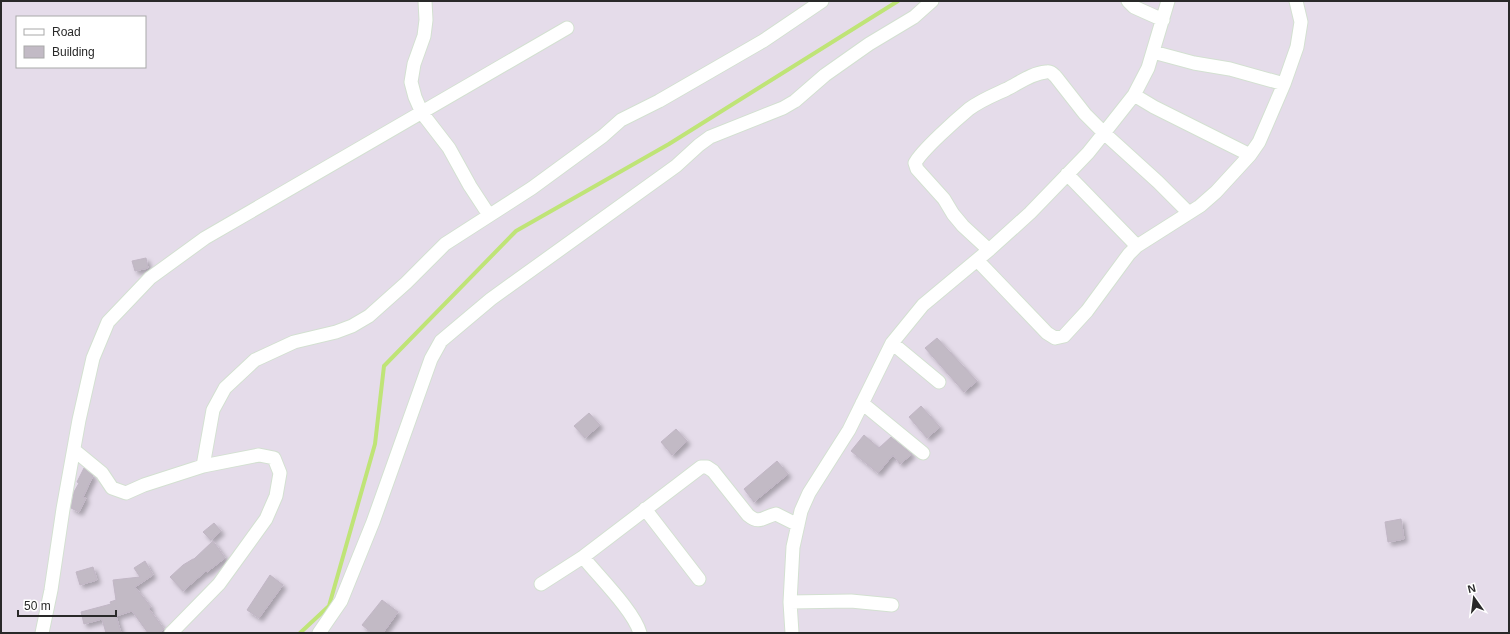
<svg xmlns="http://www.w3.org/2000/svg" width="1510" height="634" font-family="Arial,sans-serif">
<style>
.lines{fill:none;stroke-linecap:round;stroke-linejoin:round}
.stream{stroke:#bfe477;stroke-width:4}
.building{fill:#c2bac5;stroke:#c1b6c5;filter:url(#shadow)}
.minor-casing{stroke:#d3e0d1;stroke-width:15}
.minor{stroke:#fff;stroke-width:13}
</style>
<defs>
<filter id="shadow"><feDropShadow dx="3.5" dy="3.5" stdDeviation="2" flood-color="#0004"/></filter>
</defs>
<rect width="100%" height="100%" fill="#e5dcea"/>
<g class="lines">
<!-- stream -->
<path class="stream" d="M300 633 329 606 375 444 384 366 516 231 669 144 898 1"/>
</g>
<!-- building -->
<path class="building" d="M146 258 148 268 135 271 132 261Z
M937 338 977 381 964 392 925 348Z
M921 406 940 427 927 438 909 417Z
M589 413 600 425 585 438 574 426Z
M676 429 687 441 672 455 661 442Z
M864 435 879 448 891 437 912 454 900 464 893 455 878 473 851 451Z
M777 461 788 474 754 502 744 489Z
M84 468 93 476 83 497 86 498 79 512 71 508 74 492 79 483 77 482Z
M1401 519 1404 539 1388 542 1385 522Z
M214 523 221 531 211 540 203 532Z
M213 541 225 558 207 572 206 571 183 591 170 577 183 565 193 559H194Z
M145 561 153 575 135 587 151 607 149 609 164 629 158 633H148L132 611 116 616 121 633H106L102 619 84 624 81 612 111 604 110 602 116 600 113 580 140 577 134 568Z
M93 567 97 580 80 585 76 572Z
M270 575 283 585 259 618 247 610Z
M382 600 398 612 383 633H372L362 625Z"/>
<g class="lines">
<!-- minor casing -->
<g class="minor-casing">
<path id="minor" d="M425 1 426 20 424 36 414 64 411 82 415 97 422 113 449 148 470 186 489 215
M1128 1 1134 7 1163 20
M1153 52 1194 63 1230 69 1284 84
M1134 95 1154 107 1250 155
M1067 174 1137 246
M989 250 963 226 953 214 944 199 917 169 915 163C922 150 957 119 969 109 981 100 994 95 1007 89 1019 83 1032 73 1046 72 1051 71 1053 74 1056 77L1085 114 1104 133 1158 182 1189 213
M977 260 1047 333 1055 338 1064 336 1087 311 1129 254 1137 246 1200 206 1216 192 1250 155 1259 142 1284 84 1297 47 1301 22 1296 1
M892 343 939 382
M862 403 923 453
M74 450 102 473 112 488 126 493 144 485 203 466 259 455 274 458 280 473 276 496 266 519 219 584 171 633
M203 466 213 410 225 388 255 360 294 342 336 332 352 326 369 316 406 283 445 244 532 188 603 136 621 120 659 101 763 41 822 1
M645 509 699 579
M583 557C598 576 634 611 640 633
M541 584 583 557 701 467H707L713 471 748 515C760 525 763 517 776 514L798 525
M790 602 851 601 892 605
M42 633 51 590 63 509 79 420 93 358 108 322 150 278 205 238 567 28
M319 633 341 601 373 522 431 359 441 341 491 299 676 166 699 145 710 137 783 108 795 101 825 75 869 44 914 17 932 1
M792 633 790 602 793 547 801 511 809 493 849 430 892 343 923 305 989 250 1030 213 1088 153 1104 133 1134 95 1148 68 1168 1"/>
</g>
<!-- minor -->
<use href="#minor" class="minor"/>
</g>
<!-- border -->
<rect width="1510" height="634" fill="none" stroke="#292929" stroke-width="4"/>
<!-- legend -->
<rect x="16" y="16" width="130" height="52" fill="#ffffff" stroke="#a9a9a9"/>
<rect x="24" y="29" width="20" height="6" fill="#ffffff" stroke="#a9a9a9"/>
<text x="52" y="36" font-size="12" fill="#292929">Road</text>
<rect x="24" y="46" width="20" height="12" fill="#c2bac5" stroke="#a9a9a9"/>
<text x="52" y="56" font-size="12" fill="#292929">Building</text>
<!-- north arrow -->
<g transform="translate(1474 598) rotate(346)" stroke="#ffffff" stroke-width="3" paint-order="stroke">
<path d="M0-3L7 15L0 10L-7 15Z" fill="#292929"/>
<text y="-6" font-size="11" font-weight="bold" text-anchor="middle" fill="#292929">N</text>
</g>
<!-- scale -->
<path d="M18 610v6h98v-6" fill="none" stroke="#292929" stroke-width="2"/>
<text x="24" y="610" font-size="12" fill="#292929" stroke="#ffffff" stroke-width="3" paint-order="stroke">50 m</text>
</svg>
